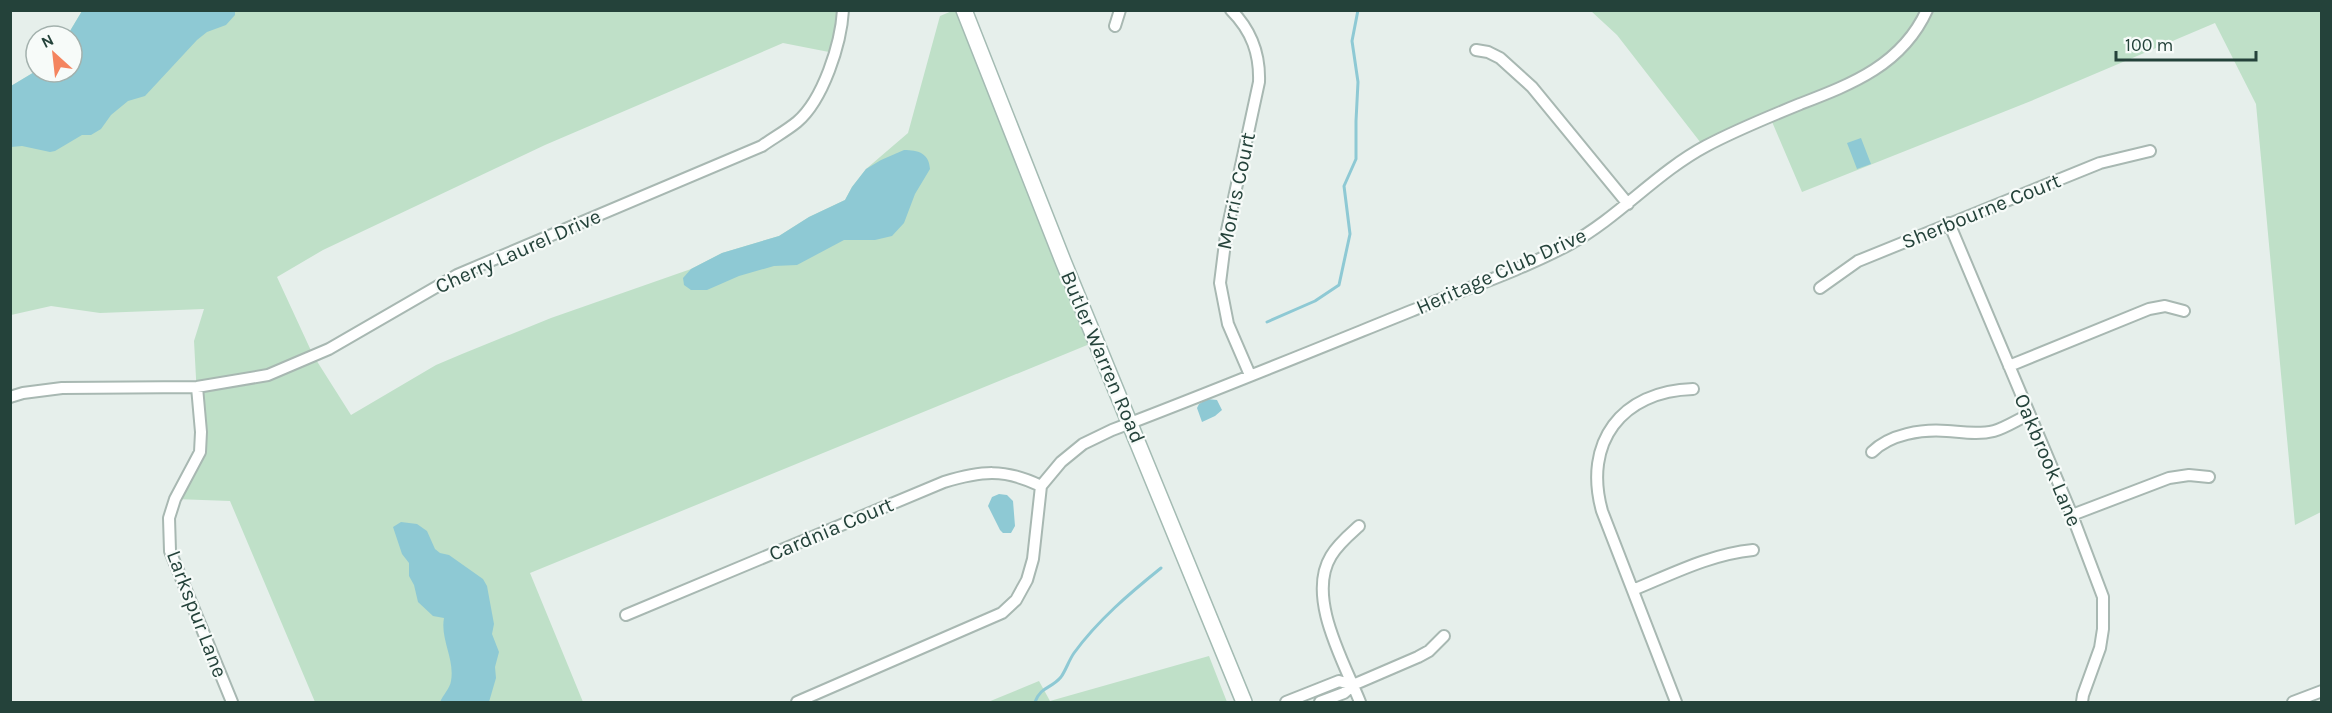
<svg xmlns="http://www.w3.org/2000/svg" width="2332" height="713" font-family="Karla,sans-serif">
<style>
.green{fill:#bfe0c8}
.water{fill:#8ec9d4}
.lines{fill:none;stroke-linecap:round;stroke-linejoin:round}
.stream{stroke:#8ec9d4;stroke-width:3}
.street-casing{stroke:#a8b8b2;stroke-width:14}
.secondary-casing{stroke:#a4bbb3;stroke-width:18}
.street{stroke:#fff;stroke-width:10}
.secondary{stroke:#fff;stroke-width:15}
.labels{text-anchor:middle;dominant-baseline:central;stroke-width:4.5;stroke-linejoin:round;paint-order:stroke}
.street-label{font-size:21px;fill:#24423a;stroke:#f7fbf9}
</style>
<rect width="100%" height="100%" fill="#e6efeb"/>
<!-- green -->
<path class="green" d="M964 10 1097 341 530 573 583 702H315L230 501 175 499 200 452 194 341 204 309 100 313 51 306 11 315V86L36 71 72 72V36H67L82 11H843L834 53 783 43 545 145 323 250 277 277 313 355 351 415 436 365 462 354 551 318 691 269 722 253 779 236 809 217 845 200 852 187 866 169 908 133 940 16 952 11Z
M1591 11H2321V512L2295 525 2256 104 2215 23 2031 101 1802 192 1770 117 1704 147 1617 35Z
M1209 656 1227 702H988L1039 681 1050 701Z"/>
<!-- water -->
<path class="water" d="M235 11V15L226 25 207 32 197 40 145 96 128 101 111 115 101 129 91 135H82L55 151 50 152 22 146 11 147V86L36 71 72 72V36H67L82 11Z
M1861 138 1871 164 1857 169 1847 143Z
M904 150C918 150 929 153 930 169L915 194 904 223 892 236 875 240H844L797 265 774 266 739 276 707 290H691L684 285 683 278 691 269 722 253 779 236 809 217 845 200 852 187 866 169 881 160Z
M1207 399 1217 400 1222 410 1215 416 1202 422 1197 408 1199 404Z
M999 494 1007 495 1013 501 1015 526 1011 533H1003L1000 530 988 506 992 497Z
M401 522 417 524 427 531 435 549 440 553 449 555 483 579 487 586 494 624 492 634 499 652 495 667 496 678 489 702H440C443 695 450 688 451 681 455 659 440 639 444 618L433 616 418 602 414 585 409 576V563L402 554 393 527Z"/>
<g class="lines">
<!-- stream -->
<path class="stream" d="M1267 322 1315 301 1339 285 1350 234 1344 186 1356 159V121L1358 82 1352 41 1358 10
M1035 702C1041 686 1051 689 1061 677 1066 670 1069 660 1074 653 1098 620 1130 593 1161 568"/>
<!-- street casing -->
<g class="street-casing">
<path id="street" d="M1231 10C1252 31 1260 54 1259 82L1226 235 1220 283 1228 324 1250 375
M1115 26 1120 10
M1476 50 1488 52 1500 58 1532 87 1628 204
M1949 223 2072 515 2103 597V629L2100 648 2083 695 2082 702
M1820 288 1858 261 2100 163 2150 151
M2009 366 2149 309 2165 306 2184 311
M197 387 201 432 200 452 175 499 169 518 170 551 232 702
M10 397 23 393 62 388 197 387 268 375 329 349 457 275 762 146C773 138 786 131 797 122 823 100 841 44 843 10
M1872 452C1890 434 1922 429 1947 431 1962 432 1978 435 1994 431 2005 428 2017 420 2028 415
M2072 515 2169 478 2189 475 2209 477
M1359 526C1349 535 1338 544 1331 556 1306 597 1344 662 1360 702
M1633 590C1672 574 1711 554 1753 550
M626 615 944 482C981 471 1004 468 1041 486
M797 702 1002 613 1016 600 1027 580 1033 559 1041 486 1061 462 1083 444 1112 430C1212 392 1312 351 1411 311 1462 290 1522 270 1570 244 1619 217 1657 172 1706 146 1736 130 1768 117 1800 104 1852 84 1902 65 1927 10
M1286 702 1339 681 1353 685
M1320 702 1344 693 1353 685 1418 657 1429 651 1444 636
M1676 702 1602 511C1583 443 1621 391 1693 389
M2293 702 2322 691"/>
</g>
<!-- secondary casing -->
<g class="secondary-casing">
<path id="secondary" d="M964 10 1063 261 1244 702"/>
</g>
<!-- street -->
<use href="#street" class="street"/>
<!-- secondary -->
<use href="#secondary" class="secondary"/>
</g>
<g class="labels">
<!-- street labels -->
<g class="street-label">
<text transform="translate(1236 191) rotate(-78)">Morris Court</text>
<text transform="translate(1981 211) rotate(-22)">Sherbourne Court</text>
<text transform="translate(518 251) rotate(-24)">Cherry Laurel Drive</text>
<text transform="translate(1501 271) rotate(-24)">Heritage Club Drive</text>
<text transform="translate(1103 357) rotate(67)">Butler Warren Road</text>
<text transform="translate(2048 460) rotate(67)">Oakbrook Lane</text>
<text transform="translate(831 529) rotate(-23)">Cardnia Court</text>
<text transform="translate(197 614) rotate(69)">Larkspur Lane</text>
</g>
</g>
<!-- border -->
<rect width="2332" height="713" fill="none" stroke="#24423a" stroke-width="24"/>
<!-- north arrow -->
<g transform="translate(54 54) rotate(333)"><circle r="28" fill="#f7fbf9" stroke="#a3b1ad" stroke-width="1.5"/>
<path d="M0-4.5L10 22L0 15L-10 22Z" fill="#f4845f"/>
<text y="-9" font-size="16" font-weight="bold" text-anchor="middle" fill="#24423a">N</text>
</g>
<!-- scale -->
<path d="M2116 51v9h140v-9" fill="none" stroke="#24423a" stroke-width="3"/>
<text x="2125" y="51" font-size="18" fill="#24423a" stroke="#f7fbf9" stroke-width="4.5" paint-order="stroke">100 m</text>
</svg>
